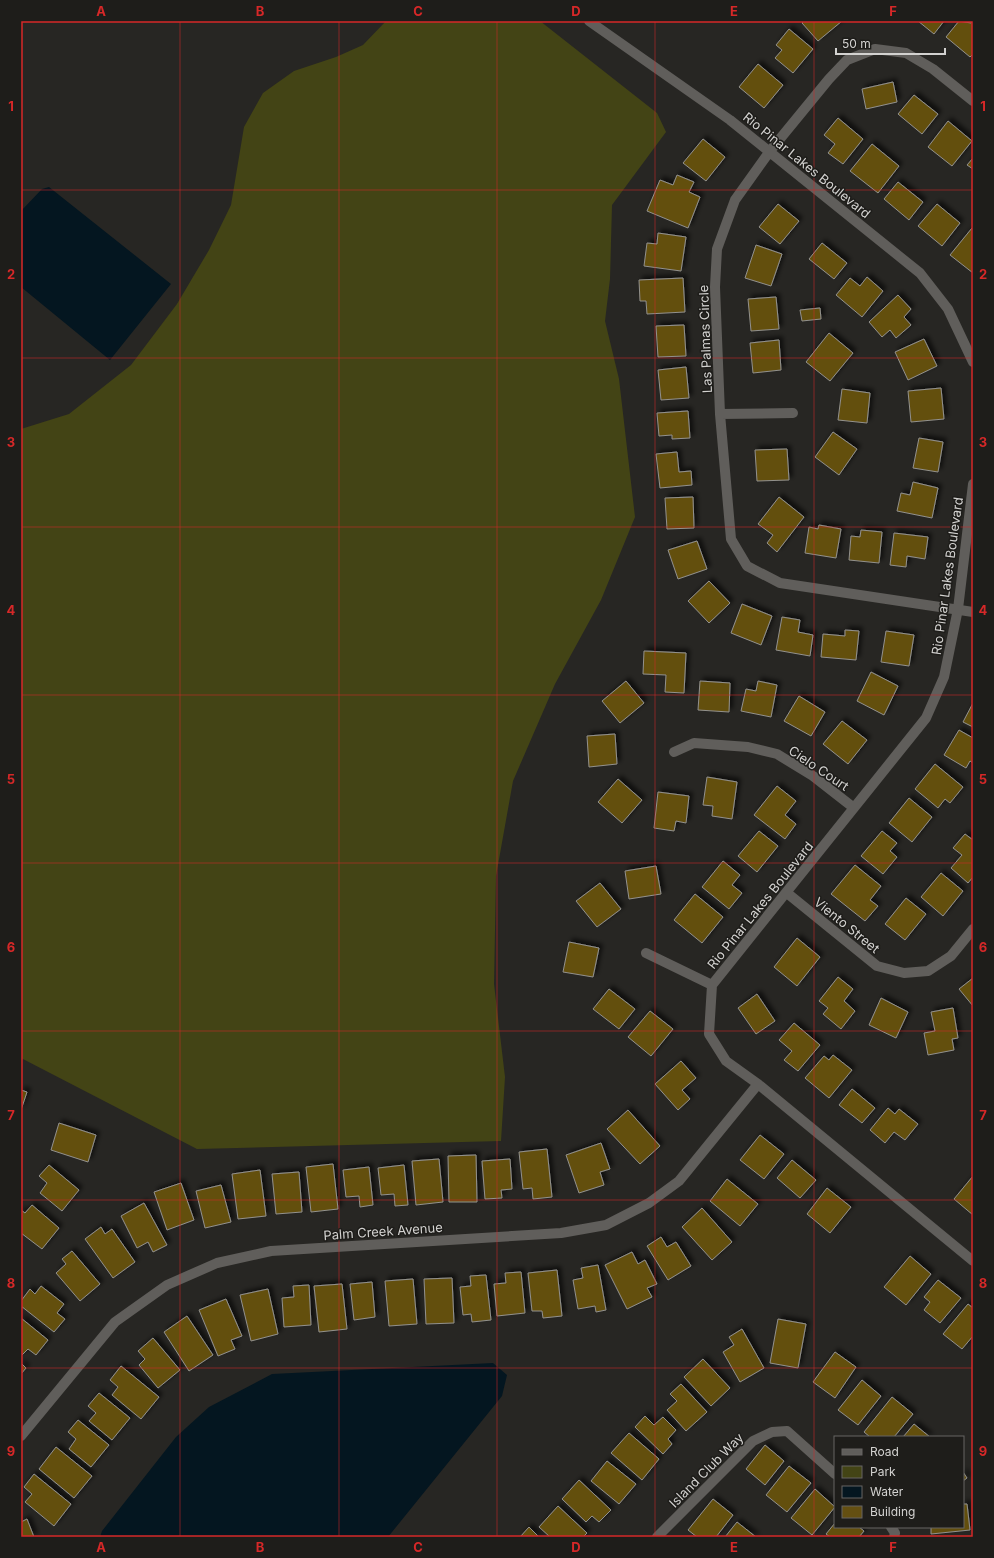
<svg xmlns="http://www.w3.org/2000/svg" width="994" height="1558" font-family="Inter,sans-serif">
<style>
.green{fill:#434415}
.water{fill:#041620}
.building{fill:#644f11;stroke:#92918d;filter:url(#shadow)}
.lines{fill:none;stroke-linecap:round;stroke-linejoin:round}
.street{stroke:#605e5b;stroke-width:10}
.grid{fill:none;stroke:#d62828;stroke-width:1;stroke-opacity:0.55}
.labels{text-anchor:middle;dominant-baseline:central;stroke-width:3;stroke-linejoin:round;paint-order:stroke}
.street-label{font-size:13px;fill:#d3d2d0;stroke:#1e1d1a}
.neatline{fill:none;stroke:#d62828;stroke-width:1.5}
.grid-label{font-size:13px;text-anchor:middle;font-weight:bold;fill:#d62828}
</style>
<defs>
<filter id="shadow"><feDropShadow dx="3.5" dy="-3.5" stdDeviation="2" flood-color="#0009"/></filter>
</defs>
<rect width="100%" height="100%" fill="#272623"/>
<!-- green -->
<path class="green" d="M386 21H540L657 113 666 132 612 205 610 279 605 321 619 379 635 517 601 600 555 684 513 781 496 876 494 984 505 1077 501 1141 197 1149 21 1058V429L69 414 131 365 177 304 209 250 231 205 244 127 263 93 294 71 336 57 363 45Z"/>
<!-- water -->
<path class="water" d="M49 187 171 284 110 360 21 287V211L42 189Z
M493 1363 507 1375 502 1396 388 1537H100L102 1531 176 1437 209 1407 272 1374Z"/>
<!-- building -->
<path class="building" d="M804 21H842L818 41 802 23Z
M918 21H944L934 34Z
M959 21 971 23 973 21V54L970 57 946 37Z
M789 29 813 49 793 73 775 58 782 50 776 45Z
M758 64 783 85 764 108 739 87Z
M893 82 897 102 866 109 862 89Z
M914 95 938 114 922 134 898 114Z
M838 118 863 139 843 164 828 153 835 144 824 135Z
M948 121 972 141 952 166 928 147Z
M703 139 725 157 706 181 683 163Z
M872 144 899 166 878 193 850 171Z
M973 158V169L967 165Z
M677 175 694 182 689 192 700 197 688 228 647 211 660 180 673 185Z
M898 182 923 202 909 220 884 199Z
M778 204 799 221 780 244 759 227Z
M937 204 960 223 942 246 918 226Z
M972 228 973 230V273L950 255Z
M658 233 686 237 681 271 644 266 647 243 657 244Z
M822 243 847 263 834 279 809 259Z
M756 245 782 254 771 286 745 278Z
M867 277 883 291 862 317 836 295 850 278 860 286Z
M683 278 685 312 647 314 646 301H640L639 280Z
M898 295 911 309 904 317 911 325 896 338 890 330 882 337 869 322Z
M776 297 779 329 751 331 748 299Z
M820 308 821 319 802 321 800 310Z
M684 325 686 356 658 357 656 326Z
M829 333 853 353 830 381 806 362Z
M924 339 937 366 908 380 895 352Z
M779 340 781 370 753 373 750 343Z
M686 367 689 398 661 400 658 370Z
M941 388 944 419 911 422 908 391Z
M842 389 870 393 867 423 838 420Z
M688 411 690 438 672 439V435L659 436 657 413Z
M833 432 857 449 839 475 815 457Z
M919 438 943 442 938 472 913 468Z
M787 449 789 480 757 481 755 450Z
M677 452 679 472 691 471 692 485 660 488 656 454Z
M913 482 938 488 932 518 897 511 901 493 910 495Z
M693 497 694 528 667 529 665 498Z
M779 497 804 517 777 552 767 543 773 535 758 524Z
M819 525 841 529 836 558 805 553 809 527 818 529Z
M861 530 882 532 879 563 849 560 851 536 860 537Z
M894 533 928 537 925 559 907 556 906 567 890 565Z
M697 541 707 569 678 579 668 550Z
M709 581 730 603 709 623 688 601Z
M742 604 772 616 761 645 731 633Z
M782 617 800 620 798 632 813 635 810 656 776 650Z
M845 630 859 631 856 660 821 657 823 634 845 636Z
M886 631 914 635 909 666 881 662Z
M644 651 686 653 684 693 665 692 666 675 643 674Z
M871 672 898 686 884 715 857 701Z
M626 681 644 703 620 723 602 701Z
M700 681 730 683 729 712 698 710Z
M758 681 777 685 771 717 741 711 746 689 756 691Z
M799 696 825 712 811 736 784 721Z
M973 703V727L963 722Z
M842 721 867 740 848 764 823 744Z
M959 730 973 738V763L970 761 966 768 944 755Z
M615 734 617 764 589 767 587 736Z
M935 764 963 787 950 803 945 799 938 808 915 789Z
M707 777 737 782 732 819 712 816 713 806 703 805Z
M618 779 642 800 622 823 598 802Z
M777 786 796 801 785 815 796 824 785 839 754 815Z
M658 792 689 796 686 823 676 821 674 831 654 828Z
M909 798 932 817 912 842 889 823Z
M759 831 778 846 757 872 738 856Z
M882 831 897 843 890 851 897 857 883 874 861 856Z
M965 834 973 840V877L968 883 951 868 962 855 953 848Z
M723 861 740 875 732 885 742 893 729 909 702 887Z
M855 865 881 886 870 900 878 906 865 921 831 894Z
M656 866 661 894 629 899 625 871Z
M941 873 963 891 943 916 921 897Z
M600 883 621 909 597 927 576 901Z
M695 894 723 917 702 943 674 920Z
M906 898 926 914 905 940 885 924Z
M797 938 820 957 797 986 774 967Z
M569 942 599 948 593 977 563 972Z
M838 977 853 989 844 1001 855 1011 841 1029 823 1014 828 1008 819 1001Z
M973 978V1006L959 989Z
M609 989 635 1009 619 1029 593 1009Z
M757 994 775 1021 756 1034 738 1008Z
M881 998 908 1012 896 1038 869 1025Z
M953 1008 958 1038 952 1039 954 1050 928 1055 924 1033 935 1031 931 1012Z
M650 1011 673 1029 651 1056 628 1037Z
M794 1023 820 1045 798 1071 784 1060 792 1051 779 1040Z
M833 1055 852 1070 829 1098 805 1078 824 1056 829 1060Z
M681 1061 696 1078 682 1090 690 1099 678 1110 655 1084Z
M852 1089 875 1108 862 1123 839 1105Z
M21 1090 27 1092 21 1110Z
M888 1108 895 1114 899 1109 918 1124 905 1140 894 1132 885 1143 870 1130Z
M628 1110 660 1146 640 1164 607 1129Z
M59 1123 96 1135 88 1162 51 1150Z
M760 1135 784 1154 764 1179 740 1160Z
M601 1143 610 1169 600 1172 604 1185 579 1193 566 1155Z
M547 1149 552 1197 533 1199 532 1188 523 1189 519 1152Z
M476 1155 477 1202H449L448 1156Z
M439 1159 443 1202 416 1205 412 1161Z
M510 1159 512 1189 501 1190 502 1198 485 1199 482 1161Z
M792 1160 816 1180 800 1198 777 1178Z
M333 1164 338 1209 311 1212 306 1167Z
M49 1165 79 1190 62 1211 40 1193 47 1183 39 1176Z
M404 1165 408 1205 395 1206 394 1194 381 1195 378 1168Z
M369 1167 373 1205 360 1207 359 1196 346 1197 343 1170Z
M260 1170 266 1216 238 1219 232 1174Z
M299 1172 302 1212 276 1214 272 1174Z
M973 1176V1215L954 1199Z
M727 1179 758 1204 740 1226 710 1201Z
M181 1183 194 1220 167 1230 154 1192Z
M221 1185 231 1222 205 1228 196 1191Z
M827 1188 851 1207 830 1233 807 1214Z
M144 1203 167 1245 153 1252 148 1242 137 1248 121 1216Z
M32 1205 59 1228 42 1249 21 1233V1210L25 1213Z
M702 1208 732 1242 712 1260 682 1227Z
M101 1227 105 1234 112 1229 135 1262 113 1278 85 1239Z
M661 1237 667 1247 676 1242 691 1266 668 1280 647 1246Z
M72 1251 100 1284 80 1301 56 1273 66 1264 62 1259Z
M632 1252 638 1264 645 1260 657 1284 647 1288 652 1297 627 1309 605 1265Z
M910 1256 931 1274 906 1305 884 1287Z
M598 1265 606 1310 596 1312 595 1306 578 1309 573 1280 583 1278 581 1268Z
M557 1270 562 1316 543 1318 542 1311H532L528 1273Z
M521 1272 525 1313 497 1316 494 1284 506 1283 505 1273Z
M486 1275 491 1320 472 1322 471 1314 463 1315 460 1287 471 1286 470 1276Z
M452 1278 454 1323 426 1324 424 1279Z
M413 1279 417 1324 389 1326 385 1281Z
M938 1280 961 1298 940 1323 924 1310 930 1302 924 1297Z
M372 1282 375 1317 354 1320 350 1284Z
M342 1284 347 1329 319 1332 314 1286Z
M309 1285 311 1325 284 1327 282 1298 294 1297 293 1286Z
M41 1286 64 1304 57 1313 65 1319 54 1332 21 1306V1301L30 1289 35 1294Z
M268 1289 278 1334 251 1341 240 1295Z
M226 1299 242 1336 231 1340 235 1349 218 1356 199 1310Z
M968 1304 973 1308V1336L962 1349 943 1334Z
M187 1316 213 1355 189 1371 164 1332Z
M21 1318 48 1340 36 1355 28 1349 22 1355 21 1354Z
M778 1319 806 1324 798 1368 770 1363Z
M742 1329 764 1368 740 1382 723 1352 734 1345 729 1337Z
M153 1338 180 1370 158 1388 139 1365 145 1359 138 1351Z
M835 1352 856 1367 835 1398 813 1382Z
M703 1359 730 1388 711 1406 684 1377Z
M21 1363 26 1368 21 1374Z
M121 1366 159 1397 141 1419 112 1395 118 1387 110 1380Z
M862 1380 881 1396 858 1425 838 1410Z
M681 1384 707 1412 686 1431 667 1410 677 1401 670 1394Z
M99 1393 130 1418 112 1440 89 1421 96 1413 88 1406Z
M892 1397 913 1414 894 1437H870L864 1432Z
M645 1416 654 1425 663 1417 676 1430 668 1439 672 1444 663 1454 635 1427Z
M78 1420 109 1445 91 1467 69 1449 76 1439 68 1432Z
M914 1424 930 1437H903Z
M629 1433 659 1459 642 1480 611 1453Z
M765 1445 784 1461 765 1485 746 1469Z
M56 1447 92 1476 74 1498 39 1469Z
M607 1461 636 1484 619 1504 591 1481Z
M789 1466 811 1483 787 1512 766 1495Z
M963 1472 967 1478 963 1481Z
M34 1474 71 1504 54 1526 25 1502 32 1494 24 1487Z
M579 1480 611 1510 599 1522 592 1516 586 1522 562 1499Z
M815 1489 835 1507 812 1535 791 1518Z
M713 1499 733 1515 716 1537H697L688 1530Z
M963 1504H967L970 1530 931 1534V1527H963Z
M558 1506 587 1533 583 1537H550L539 1527Z
M27 1519 34 1537H21V1522Z
M737 1522 756 1537H725Z
M835 1523V1527H859L864 1531 859 1537H830L826 1534Z
M529 1527 539 1537H520Z"/>
<g class="lines">
<!-- street -->
<path class="street" d="M589 21 730 120 920 273 948 309 973 362
M973 101 933 69 906 53 875 49 847 60 829 79 770 151 735 200 717 249 715 287 720 414 731 539 747 566 780 583 973 612
M720 414 793 413
M973 484 958 609 944 677 926 718 712 985 709 1034 726 1061 758 1084 973 1261
M674 752 694 743 748 747 777 754 813 776 854 808
M787 893 877 966 904 973 928 971 951 956 973 929
M646 953 712 985
M21 1436 115 1322 167 1285 217 1263 271 1251 561 1233 606 1225 649 1203 679 1181 758 1084
M891 1527 895 1533 894 1537
M657 1537 753 1441 772 1432 787 1431 835 1474"/>
</g>
<!-- grid -->
<path class="grid" d="M180 21V1537M339 21V1537M497 21V1537M655 21V1537M814 21V1537M21 190H973M21 358H973M21 527H973M21 695H973M21 863H973M21 1031H973M21 1200H973M21 1368H973"/>
<g class="labels">
<!-- street labels -->
<g class="street-label">
<text transform="translate(807 165) rotate(39)">Rio Pinar Lakes Boulevard</text>
<text transform="translate(705 339) rotate(-92)">Las Palmas Circle</text>
<text transform="translate(947 576) rotate(-82)">Rio Pinar Lakes Boulevard</text>
<text transform="translate(819 768) rotate(34)">Cielo Court</text>
<text transform="translate(760 905) rotate(-51)">Rio Pinar Lakes Boulevard</text>
<text transform="translate(847 925) rotate(39)">Viento Street</text>
<text transform="translate(383 1231) rotate(-4)">Palm Creek Avenue</text>
<text transform="translate(706 1470) rotate(-45)">Island Club Way</text>
</g>
</g>
<!-- border -->
<rect width="994" height="1558" fill="none" stroke="#1e1d1a" stroke-width="44"/>
<!-- legend -->
<rect x="834" y="1436" width="130" height="92" fill="#1e1d1a" stroke="#666563"/>
<rect x="842" y="1449" width="20" height="6" fill="#605e5b" stroke="#666563"/>
<text x="870" y="1456" font-size="12" fill="#d3d2d0">Road</text>
<rect x="842" y="1466" width="20" height="12" fill="#434415" stroke="#666563"/>
<text x="870" y="1476" font-size="12" fill="#d3d2d0">Park</text>
<rect x="842" y="1486" width="20" height="12" fill="#041620" stroke="#666563"/>
<text x="870" y="1496" font-size="12" fill="#d3d2d0">Water</text>
<rect x="842" y="1506" width="20" height="12" fill="#644f11" stroke="#666563"/>
<text x="870" y="1516" font-size="12" fill="#d3d2d0">Building</text>
<!-- scale -->
<path d="M836 48v6h109v-6" fill="none" stroke="#d3d2d0" stroke-width="2"/>
<text x="842" y="48" font-size="12" fill="#d3d2d0" stroke="#1e1d1a" stroke-width="3" paint-order="stroke">50 m</text>
<rect x="22" y="22" width="950" height="1514" class="neatline"/>
<g class="grid-label">
<text x="101" y="16">A</text>
<text x="260" y="16">B</text>
<text x="418" y="16">C</text>
<text x="576" y="16">D</text>
<text x="734" y="16">E</text>
<text x="893" y="16">F</text>
<text x="11" y="111">1</text>
<text x="983" y="111">1</text>
<text x="11" y="279">2</text>
<text x="983" y="279">2</text>
<text x="11" y="447">3</text>
<text x="983" y="447">3</text>
<text x="11" y="615">4</text>
<text x="983" y="615">4</text>
<text x="11" y="784">5</text>
<text x="983" y="784">5</text>
<text x="11" y="952">6</text>
<text x="983" y="952">6</text>
<text x="11" y="1120">7</text>
<text x="983" y="1120">7</text>
<text x="11" y="1288">8</text>
<text x="983" y="1288">8</text>
<text x="11" y="1456">9</text>
<text x="983" y="1456">9</text>
<text x="101" y="1552">A</text>
<text x="260" y="1552">B</text>
<text x="418" y="1552">C</text>
<text x="576" y="1552">D</text>
<text x="734" y="1552">E</text>
<text x="893" y="1552">F</text>
</g>
</svg>
